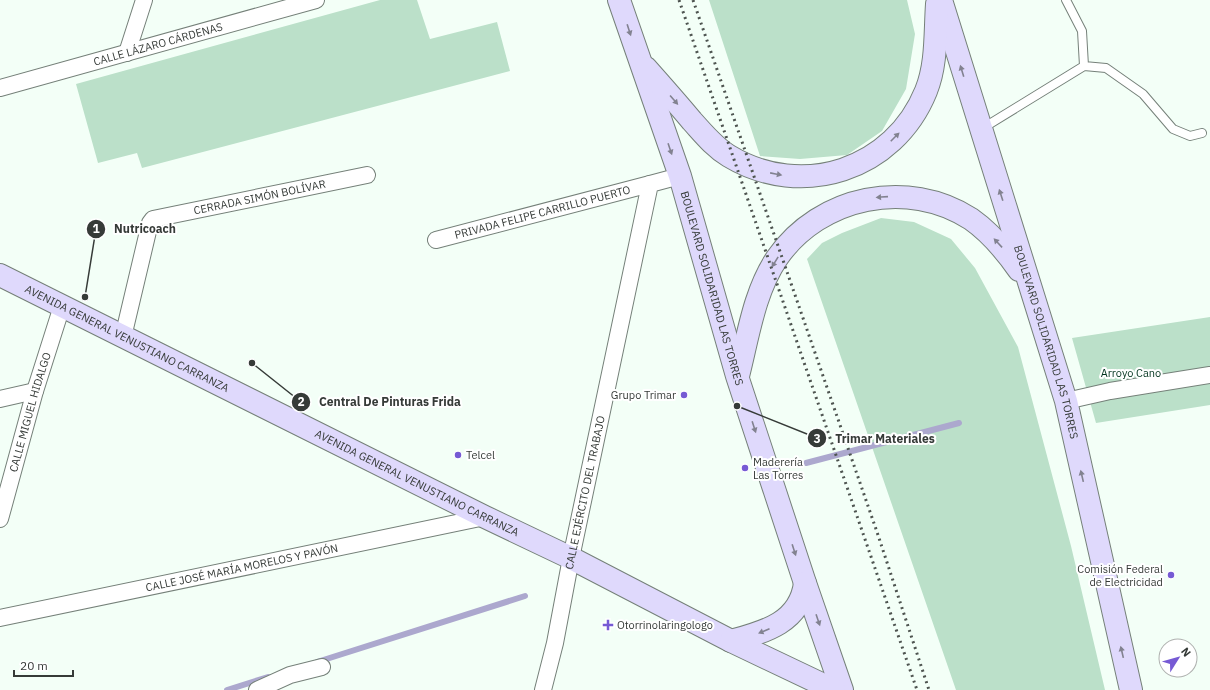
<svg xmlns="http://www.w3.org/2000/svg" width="1210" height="690" font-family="'IBM Plex Sans',sans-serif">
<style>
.green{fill:#bbe0c9}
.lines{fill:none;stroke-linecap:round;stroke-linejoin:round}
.stream{stroke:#aca8ce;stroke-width:6}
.lane-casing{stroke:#758079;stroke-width:10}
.street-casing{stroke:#758079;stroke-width:18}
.secondary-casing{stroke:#758079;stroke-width:24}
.lane{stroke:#fff;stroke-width:8}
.street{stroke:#fff;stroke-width:16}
.secondary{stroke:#dfd9fc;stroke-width:22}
.rail{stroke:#4e5450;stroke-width:3;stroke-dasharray:2 4;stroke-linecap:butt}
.oneway{fill:#828290}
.poi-dot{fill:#765ad4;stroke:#fff;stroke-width:1.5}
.labels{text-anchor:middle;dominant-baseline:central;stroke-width:4;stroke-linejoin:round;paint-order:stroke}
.street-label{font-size:11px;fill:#363b38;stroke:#fff}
.park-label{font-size:11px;fill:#00331d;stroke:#fff}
.poi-label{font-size:11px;fill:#363b38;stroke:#fff;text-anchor:start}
.leader{fill:none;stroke:#363b38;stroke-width:1.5}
.callout-dot{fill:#363b38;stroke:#fff;stroke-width:1.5}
.mark-label{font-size:12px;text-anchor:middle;font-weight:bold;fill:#fff}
.callout-label{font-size:12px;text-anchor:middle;font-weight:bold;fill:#363b38;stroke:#fff;stroke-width:4;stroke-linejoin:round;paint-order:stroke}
</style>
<rect width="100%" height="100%" fill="#f3fff7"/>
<!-- green -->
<path class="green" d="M380 0H417L430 39 497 22 510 71 142 168 137 153 98 163 76 84Z
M709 0H907L915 34 906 89 882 131 847 155 800 159 760 156Z
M881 218 914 222 951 239 975 268 1018 347 1071 546 1105 690H956L807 259 822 243 842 233Z
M1210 317V405L1096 423 1072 338Z"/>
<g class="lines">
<!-- stream -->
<path class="stream" d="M806 463 959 423
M317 662 525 596
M227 690 268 677"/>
<!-- lane casing -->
<g class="lane-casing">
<path id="lane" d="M1066 0 1082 31 1084 66
M983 128 1084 66 1106 68 1143 94 1173 129 1190 136 1202 133"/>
</g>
<!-- street casing -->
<g class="street-casing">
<g id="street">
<path d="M127 53 144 0"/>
<path id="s1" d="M0 88 316 0"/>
<path id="s2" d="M436 240 650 184"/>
<path id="s3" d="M123 337 150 223 153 219 367 175"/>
<path d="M0 399 35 391"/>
<path d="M1066 401 1110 391 1210 375"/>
<path id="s4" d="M0 519 35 391 62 306"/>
<path id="s5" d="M0 618 485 517"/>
<path d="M257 690 290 675 322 667"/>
<path id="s6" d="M543 690 555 643 571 558 650 184 680 176"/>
</g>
</g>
<!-- secondary casing -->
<g class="secondary-casing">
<g id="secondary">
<path id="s7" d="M619 0 680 176 737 376 805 583 842 690"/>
<path id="s8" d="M941 0 1066 401 1131 690"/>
<path d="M646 68C662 86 677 103 692 121 703 133 714 147 729 156 802 200 894 170 926 91 937 64 935 33 937 4"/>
<path id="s9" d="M0 275 485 517 571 558 731 641 834 690"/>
<path d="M738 376C748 337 754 292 777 258 820 196 908 178 971 219 991 233 1005 250 1019 270"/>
<path d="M731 641C764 632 800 623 805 583"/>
</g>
</g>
<!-- lane -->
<use href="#lane" class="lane"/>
<!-- street -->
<use href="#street" class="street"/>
<!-- secondary -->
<use href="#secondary" class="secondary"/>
<!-- rail -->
<path class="rail" d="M679 0 917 690
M693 0 877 532 929 690"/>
</g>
<!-- one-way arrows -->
<defs><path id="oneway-solid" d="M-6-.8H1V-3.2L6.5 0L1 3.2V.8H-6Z"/></defs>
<g class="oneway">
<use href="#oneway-solid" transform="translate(629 30) rotate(72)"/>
<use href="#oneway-solid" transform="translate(962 71) rotate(-107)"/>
<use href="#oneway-solid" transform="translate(674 100) rotate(49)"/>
<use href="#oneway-solid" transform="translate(895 137) rotate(-45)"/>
<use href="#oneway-solid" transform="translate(670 149) rotate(71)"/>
<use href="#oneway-solid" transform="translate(776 174) rotate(11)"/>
<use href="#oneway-solid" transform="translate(1001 195) rotate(-108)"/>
<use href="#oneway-solid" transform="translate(882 197) rotate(176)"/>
<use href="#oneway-solid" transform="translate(998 243) rotate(-133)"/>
<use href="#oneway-solid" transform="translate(775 262) rotate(122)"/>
<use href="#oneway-solid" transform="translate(754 427) rotate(72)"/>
<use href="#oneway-solid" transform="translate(1082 476) rotate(-103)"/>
<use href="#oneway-solid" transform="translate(794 550) rotate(72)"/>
<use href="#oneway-solid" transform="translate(818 620) rotate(71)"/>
<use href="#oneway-solid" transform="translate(764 631) rotate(157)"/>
<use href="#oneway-solid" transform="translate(1122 652) rotate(-103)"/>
</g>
<!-- markers -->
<g class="poi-dot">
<circle cx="684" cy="395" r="4"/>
<circle cx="458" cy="455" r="4"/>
<circle cx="745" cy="468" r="4"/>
<circle cx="1171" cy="575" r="4"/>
<path d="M606 619h4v4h4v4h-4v4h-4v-4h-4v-4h4z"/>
</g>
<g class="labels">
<!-- street labels -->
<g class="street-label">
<text stroke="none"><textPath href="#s1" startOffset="164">CALLE LÁZARO CÁRDENAS</textPath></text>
<text stroke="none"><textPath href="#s3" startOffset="231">CERRADA SIMÓN BOLÍVAR</textPath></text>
<text stroke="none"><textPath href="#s2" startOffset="110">PRIVADA FELIPE CARRILLO PUERTO</textPath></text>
<text stroke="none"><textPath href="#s7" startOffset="303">BOULEVARD SOLIDARIDAD LAS TORRES</textPath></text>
<text stroke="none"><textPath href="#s9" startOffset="142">AVENIDA GENERAL VENUSTIANO CARRANZA</textPath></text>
<text stroke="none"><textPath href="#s8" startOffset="358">BOULEVARD SOLIDARIDAD LAS TORRES</textPath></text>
<text stroke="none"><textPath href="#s4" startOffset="111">CALLE MIGUEL HIDALGO</textPath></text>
<text stroke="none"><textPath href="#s9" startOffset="466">AVENIDA GENERAL VENUSTIANO CARRANZA</textPath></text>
<text stroke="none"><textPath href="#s6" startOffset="202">CALLE EJÉRCITO DEL TRABAJO</textPath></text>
<text stroke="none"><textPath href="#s5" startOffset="247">CALLE JOSÉ MARÍA MORELOS Y PAVÓN</textPath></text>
</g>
<!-- park labels -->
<g class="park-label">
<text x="1131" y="373">Arroyo Cano</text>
</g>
<!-- poi labels -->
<g class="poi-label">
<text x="676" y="395" text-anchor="end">Grupo Trimar</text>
<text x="466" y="455">Telcel</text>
<text x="753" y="462">Maderería<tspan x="753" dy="13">Las Torres</tspan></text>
<text x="1163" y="569" text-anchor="end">Comisión Federal<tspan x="1163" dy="13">de Electricidad</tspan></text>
<text x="617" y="625">Otorrinolaringologo</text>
</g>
</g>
<!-- callouts -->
<path class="leader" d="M85 297L96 229M252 363L301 402M737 406L817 438"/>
<g class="callout-dot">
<circle cx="85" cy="297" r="4"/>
<circle cx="252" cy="363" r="4"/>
<circle cx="737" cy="406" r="4"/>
<circle cx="96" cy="229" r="10"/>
<circle cx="301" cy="402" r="10"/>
<circle cx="817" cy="438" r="10"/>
</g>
<g class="mark-label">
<text x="96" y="233">1</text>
<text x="301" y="406">2</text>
<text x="817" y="443">3</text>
</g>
<g class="callout-label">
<text x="145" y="233">Nutricoach</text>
<text x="390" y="406">Central De Pinturas Frida</text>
<text x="885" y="443">Trimar Materiales</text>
</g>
<!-- north arrow -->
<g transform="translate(1178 658) rotate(53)"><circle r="19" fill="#ffffff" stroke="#afb1af"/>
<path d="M0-3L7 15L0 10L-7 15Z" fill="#765ad4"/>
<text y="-6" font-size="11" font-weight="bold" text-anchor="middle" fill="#363b38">N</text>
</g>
<!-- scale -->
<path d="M14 670v6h59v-6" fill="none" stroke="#363b38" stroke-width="2"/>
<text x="20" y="670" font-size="12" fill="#363b38" stroke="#ffffff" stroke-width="3" paint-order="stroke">20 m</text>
</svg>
